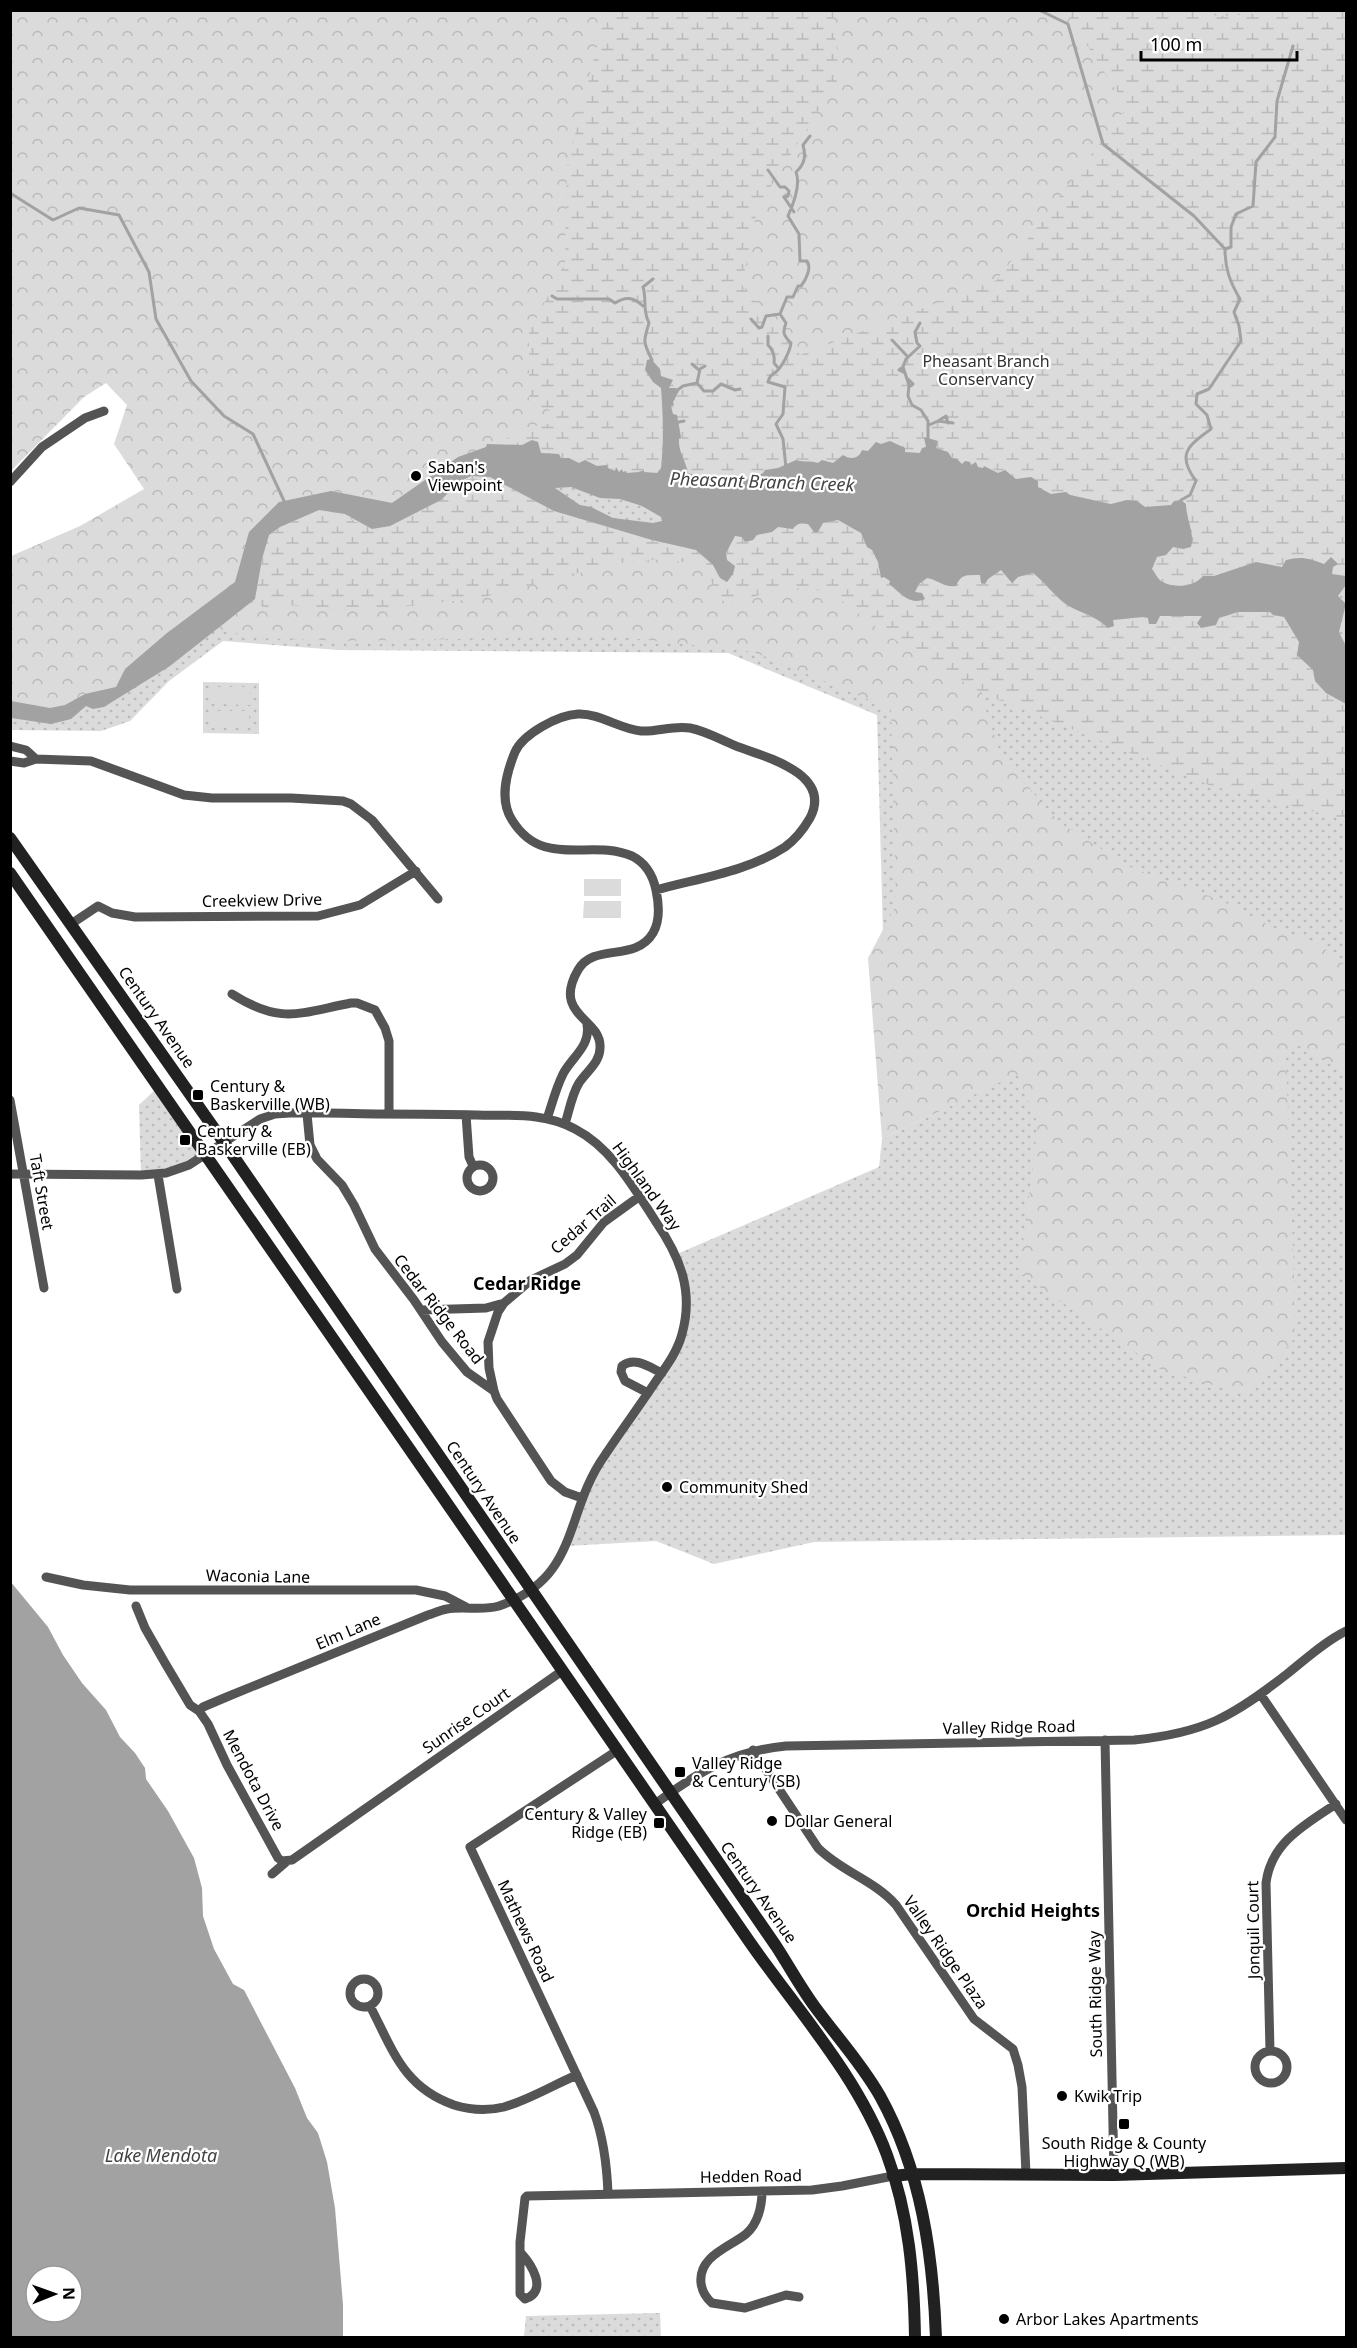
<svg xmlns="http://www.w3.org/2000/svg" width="1357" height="2348" font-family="'Noto Sans',sans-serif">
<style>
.green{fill:url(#green-dots)}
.forest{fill:url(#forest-crowns)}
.wetland{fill:url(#wetland-marsh)}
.pitch{fill:#dbdbdb}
.water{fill:#a2a2a2;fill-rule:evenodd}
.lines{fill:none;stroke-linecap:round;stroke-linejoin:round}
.stream{stroke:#a2a2a2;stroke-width:3}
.street{stroke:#545454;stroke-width:9}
.secondary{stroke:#212121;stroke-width:12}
.poi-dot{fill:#000;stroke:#fff;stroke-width:2}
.labels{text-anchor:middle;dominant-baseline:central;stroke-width:4.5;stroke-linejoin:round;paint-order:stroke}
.park-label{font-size:16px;fill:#323232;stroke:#fff}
.poi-label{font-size:16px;fill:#000;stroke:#fff;text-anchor:start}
.street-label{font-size:16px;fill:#000;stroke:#fff}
.water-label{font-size:18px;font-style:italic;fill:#434343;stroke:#fff}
.neighbourhood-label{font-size:18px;font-weight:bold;fill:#000;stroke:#fff}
</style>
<defs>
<pattern id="green-dots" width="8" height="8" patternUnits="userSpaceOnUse" patternTransform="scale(1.5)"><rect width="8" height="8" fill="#dbdbdb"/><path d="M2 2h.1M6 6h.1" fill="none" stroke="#bababa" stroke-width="1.8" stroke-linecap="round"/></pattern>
<pattern id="forest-crowns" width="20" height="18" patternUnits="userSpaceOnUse" patternTransform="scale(1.5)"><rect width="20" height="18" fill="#dbdbdb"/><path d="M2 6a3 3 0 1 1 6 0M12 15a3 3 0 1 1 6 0" fill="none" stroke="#bababa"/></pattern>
<pattern id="wetland-marsh" width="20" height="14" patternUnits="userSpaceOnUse" patternTransform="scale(1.5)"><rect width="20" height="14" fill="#dbdbdb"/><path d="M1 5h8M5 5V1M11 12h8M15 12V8" fill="none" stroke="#bababa"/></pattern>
</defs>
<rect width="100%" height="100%" fill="#fff"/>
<!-- green -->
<path class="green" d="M11 11H1346V1535L814 1542 714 1564 656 1541 566 1546 582 1498 667 1365 685 1316 677 1254 879 1167 882 1139 987 1088 883 935 877 715 728 653 338 650 223 641 169 681 130 721 101 731 11 730V591L98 564 190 449Z
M203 682 259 683V734L203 733Z
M158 1087 205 1156 189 1165 141 1175 139 1105Z
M660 2313 661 2337H524L526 2316Z"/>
<!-- forest -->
<path class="forest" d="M11 11H621L603 22 567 167 565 263 529 333 553 423 523 428 498 444H487V447L458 457 392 503 331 491 249 532 236 582 167 633 125 669 116 687 85 694 65 705 50 708 11 701V556L80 526 144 489 114 444 127 405 106 383 84 397 11 471Z
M833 11H1065L1127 107 997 280 800 356 742 286 757 209 839 77Z
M661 559 699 564 726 604 789 587 831 592 886 634 980 692 1002 758 1060 823 1130 867 1222 901 1280 931 1320 945 1346 966V1071L1296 1044 1288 1050 1286 1058 1294 1277V1339L1251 1391 1245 1395 1160 1369 1019 1273 1038 1124 1017 1074 882 1139 868 958 896 905 891 709 754 652 613 636 346 641 256 638 218 629 255 599 266 610 275 604 364 611 480 598 618 563Z"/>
<!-- wetland -->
<path class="wetland" d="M1202 10 1217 16 1256 14 1257 10 1346 11V576L1332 574 1333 567 1324 564 1282 567 1256 562 1213 576H1203C1194 587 1174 589 1161 581 1158 579 1155 573 1152 569L1157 557 1166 555 1173 547 1183 549 1192 531 1186 515V504L1157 505 1152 508 1127 500 1111 504 1057 492 1051 494 1028 479H1016L985 466 983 468 971 465 970 461H965L962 464C952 458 947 452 936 448L938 441 925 437 926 448C919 453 913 455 905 452V447L898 444 876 442 868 451 864 450 855 458C837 461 814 466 796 461L778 468 765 470 763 474 748 480 743 477 731 483 707 482 696 480 694 476 688 473C686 461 678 452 679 439L681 437 671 406 675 400 674 390 669 388 673 380 661 376 651 359 653 382 661 388C663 414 664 440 661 469 651 475 654 472 643 472V470C632 476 614 473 603 464L597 466 585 460 579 464 577 461 560 458 553 453H540V446L498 444 523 428 553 423 550 410 529 404V333L565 263 567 167 603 22 621 11H833L839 77 757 209 742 285 800 355 997 280 1127 107 1065 11Z
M471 476 490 477 554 511 652 540 696 550 713 565 720 578 727 560 726 553 735 536C752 540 767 532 782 526L793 529C799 521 805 525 814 524 820 523 832 519 838 520 862 527 877 555 881 577H884L890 582 889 584 907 600 917 602 925 599 914 592 919 584 927 578C938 580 945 588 956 586 962 572 975 573 988 579L1001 570 1015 581 1018 577 1033 573C1046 582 1053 596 1067 605 1082 614 1095 615 1108 628L1113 620 1143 617 1156 623 1160 616H1202L1198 620 1219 618 1238 612H1270L1273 615 1284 617 1299 642 1298 649 1313 670 1316 681 1326 693 1346 704V818L1343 819 1209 785 980 692 886 634 830 592 789 587 726 604 699 564 661 559 618 563 480 598 364 611 275 604 266 611 255 599 262 559 269 535 280 527 319 510 345 514 355 522 390 526 441 500 459 482Z"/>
<!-- pitch -->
<path class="pitch" d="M212 687H250V705L212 704Z
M212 711H249V728H212Z
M584 879H621V896H584Z
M584 901H621V918H583Z"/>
<!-- water -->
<path class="water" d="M651 359 660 369 661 376 673 380 669 388H676L679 391 673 402 674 405 671 406 673 414 677 415 681 437 679 439C678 452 686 461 688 473L692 474 700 481 706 480 707 482 719 478 720 482 730 483 735 478 738 481 743 477 748 480 752 475 756 477 763 473 765 470 778 468 796 460C804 463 810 460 818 463L822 460 833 463 843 455C850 460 859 459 862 450L868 451 876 442 881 444 890 441 905 448V452L920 453 922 448 926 447 924 437 938 441 936 448 948 452 952 458 957 459 962 464 965 461 970 462 971 465 976 462 978 467 983 468 984 466 998 473 1005 470 1016 479 1031 477 1038 481V487L1051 494 1066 492 1070 495 1111 504 1127 500 1137 501 1145 507 1171 505 1174 501 1181 500 1186 504C1186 519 1195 533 1191 547L1183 549 1173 547 1166 555 1157 557 1152 569C1155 573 1158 579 1161 581 1174 589 1194 587 1203 576H1214L1256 562 1282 567 1286 560C1301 556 1309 558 1324 564L1331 557 1338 564 1333 567 1332 574 1346 576V585L1338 596 1346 604 1339 632 1346 646V704L1326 693 1315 681 1313 670 1297 655 1299 642 1284 617 1273 615 1270 612H1238L1219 618 1216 625 1201 628 1197 623 1202 616H1160L1156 624H1149L1148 618 1143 617 1113 620 1114 626 1108 628C1095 615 1082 614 1067 605 1054 596 1046 583 1033 573L1018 577 1012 583 1001 570 988 579 985 584 981 583 980 575C968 575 961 573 956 586 945 588 938 580 927 578L919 584 915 592 922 593 925 599C909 606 901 593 889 584L890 581 884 577 881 578 878 562 872 550 867 547 861 533 838 520 823 523 818 532H814L808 524C801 523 797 523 793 529L778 527 772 532 757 535 753 540 745 542 742 537 735 536 726 553 727 560 735 566 733 574 727 582 720 578 713 565 696 550 652 540 554 511 490 477 471 476 459 482 441 500 390 526 372 529 345 514 319 510 280 527 269 535 262 559 255 599 170 666 104 707 93 709 86 706 71 719 51 724 11 718V701L50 708 65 705 85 694 116 687 125 669 167 633 235 582 249 532 279 502 331 491 392 503 458 457 486 447 487 444 522 445 532 440 538 442 541 453 559 454 561 458H569L579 463 585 460 597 466 607 465 608 468 615 471 616 467 619 472 622 469 623 472 626 471 627 473 639 472 644 470V472L657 473 661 468C664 440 663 414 661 388L653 382 645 370 647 360ZM571 487 600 498 620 499 642 506 661 517 662 521 653 523 613 518 591 507 580 505 555 488Z
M10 1581 48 1627 63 1655 82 1683 106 1710 120 1737 135 1753 145 1768 146 1779 168 1811 194 1858 202 1888 203 1916 214 1949 233 1984 244 1990 295 2088 307 2118 318 2133 327 2162 335 2208 343 2305V2337H11ZM36 2276H72V2312H36Z"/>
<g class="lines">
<!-- stream -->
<path class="stream" d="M1039 10 1068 24 1103 144 1194 216 1225 249C1225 269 1230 282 1240 299L1234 312 1239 326 1241 341 1209 389 1197 394 1196 404 1207 415 1211 429C1188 446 1176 454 1196 481L1190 495 1181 500V503
M768 170 780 187H785L789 191 788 196 784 197 794 212
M10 193 53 220 79 208 119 215 149 272 156 319 191 381 224 416 253 434 285 503
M1225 249 1231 247V227L1236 214 1253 206 1256 162 1275 137 1277 101 1293 46
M552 296 557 299H609L615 303C626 296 633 297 643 306
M780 314 787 297H793L798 286H801C806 280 812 267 807 261H800L799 234 788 216C793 205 801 185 796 172 805 164 806 156 803 145L810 136
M751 319 759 328 762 327 766 316 780 314 786 323C782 333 784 336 791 343 790 351 783 365 777 371 772 375 770 375 768 382L785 387 783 414 776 424 783 439 786 468
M920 323 915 332 917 343 920 346 906 359 903 367 909 385 908 396 912 405 921 410 928 421V442
M768 336V345C773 349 775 357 774 363L779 369
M892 340 908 357
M652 360C643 342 643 342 649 323 642 309 647 300 643 287L653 279
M692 364 699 370
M903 367 899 370 905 373
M908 379 913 384 909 387
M697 383 700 369 705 366
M676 391 683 386 697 383 704 391H713L721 384 735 390 740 389
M938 421 946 416 948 423
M674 423 684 421
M929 425 938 421 953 423"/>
<!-- street -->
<path class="street" d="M10 482 42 447 85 418 104 411
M10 746 26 750 36 759
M10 761 24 763 36 759 91 761 184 795 212 798H291L343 801 351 804 372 820 438 899
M71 924 98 906 112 913 135 917 318 916 360 905 416 871
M232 994C281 1025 299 1013 351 1003H357L375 1010 385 1028 389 1041V1114
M10 1100 44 1288
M307 1114 310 1145 317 1159 342 1185 354 1205 375 1249 414 1300 442 1342 467 1372 494 1391 497 1399 551 1481 565 1492 582 1498
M466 1115 469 1157 473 1166
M547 1119C552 1104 556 1088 563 1074 571 1058 591 1046 587 1025
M565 1124C569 1111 572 1094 579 1083 587 1071 601 1062 600 1046 600 1018 552 1015 578 970 594 942 635 963 653 933 660 921 659 904 656 890 653 876 646 863 632 856 590 838 543 870 512 820 499 800 506 774 515 752 523 734 558 715 578 714 599 713 620 729 641 731 657 732 674 725 690 728 706 731 721 740 736 746 766 757 833 774 810 818 803 830 796 839 785 847 747 872 699 878 656 890
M467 1178a13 13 0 1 1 26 0a13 13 0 1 1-26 0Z
M10 1174 141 1175 166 1173 189 1165 260 1119 275 1114C308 1111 343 1114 376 1114 409 1114 443 1114 476 1115 510 1116 544 1112 575 1129 612 1148 634 1188 656 1222 680 1257 694 1291 682 1334 677 1353 665 1368 654 1384 638 1408 621 1431 605 1455 563 1514 581 1577 499 1606 483 1611 464 1606 447 1609 441 1610 434 1613 428 1615L229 1696 203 1707 199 1711
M158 1175 177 1289
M421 1310 486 1308 504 1303
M494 1391 489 1368 488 1342 498 1312 504 1303 531 1280 565 1264 577 1255 604 1222 640 1196
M648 1393 625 1381 621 1372 622 1366C635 1356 649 1367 662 1373
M46 1577 83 1585 130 1590H416L445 1596 466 1607
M136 1606 145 1628 165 1663 190 1705 199 1711 208 1724 227 1765 278 1858 282 1861 292 1860 562 1671
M1261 1695 1346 1820
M1105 1740 1114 2175
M753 1750 818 1848C842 1872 874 1880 896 1905L974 2019 1013 2049 1018 2065 1022 2087 1026 2174
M655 1804C698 1772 732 1751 786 1746L1134 1740C1204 1733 1232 1717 1287 1674 1306 1659 1324 1642 1346 1631
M272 1874 286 1862
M350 1993a14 14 0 1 1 28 0a14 14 0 1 1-28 0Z
M370 2006C393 2050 403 2087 454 2105 470 2110 488 2111 504 2107 529 2100 553 2085 577 2075
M1270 2051 1266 1883C1271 1843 1304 1825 1336 1804
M1255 2067a16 16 0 1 1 32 0a16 16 0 1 1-32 0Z
M762 2191C762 2206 758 2224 746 2234 730 2247 698 2256 701 2283 702 2291 705 2297 712 2303L745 2308 786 2295 799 2297
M608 2194C607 2166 604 2139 594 2112L470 1847 618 1750
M521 2253C531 2264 549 2291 525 2299L520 2294V2242L525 2198 527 2196 812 2190 842 2186 893 2176"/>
<!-- secondary -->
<path class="secondary" d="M10 838 225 1144 776 1946C789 1966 801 1988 815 2007 837 2037 862 2064 880 2096 921 2170 933 2254 936 2338
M10 873 433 1483C537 1636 644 1788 749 1941 797 2010 857 2075 887 2155 909 2214 914 2275 915 2338
M893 2176 912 2174 1114 2175 1346 2168"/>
</g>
<!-- markers -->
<g class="poi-dot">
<circle cx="416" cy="476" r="6"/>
<rect x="192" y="1089" width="12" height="12" rx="3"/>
<rect x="179" y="1134" width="12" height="12" rx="3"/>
<circle cx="667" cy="1487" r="6"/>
<rect x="674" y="1766" width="12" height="12" rx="3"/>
<circle cx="772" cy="1821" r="6"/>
<rect x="653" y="1817" width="12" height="12" rx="3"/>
<circle cx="1062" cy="2096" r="6"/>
<rect x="1118" y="2118" width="12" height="12" rx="3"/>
<circle cx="1004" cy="2319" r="6"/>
</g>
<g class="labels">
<!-- park labels -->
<g class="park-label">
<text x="986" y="361">Pheasant Branch<tspan x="986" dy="18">Conservancy</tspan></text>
</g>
<!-- poi labels -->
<g class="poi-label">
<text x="428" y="467">Saban's<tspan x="428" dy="18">Viewpoint</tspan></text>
<text x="210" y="1086">Century &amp;<tspan x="210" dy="18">Baskerville (WB)</tspan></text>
<text x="197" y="1131">Century &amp;<tspan x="197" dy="18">Baskerville (EB)</tspan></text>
<text x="679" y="1487">Community Shed</text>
<text x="692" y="1763">Valley Ridge<tspan x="692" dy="18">&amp; Century (SB)</tspan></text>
<text x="647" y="1814" text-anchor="end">Century &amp; Valley<tspan x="647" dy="18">Ridge (EB)</tspan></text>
<text x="784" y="1821">Dollar General</text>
<text x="1074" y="2096">Kwik Trip</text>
<text x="1124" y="2143" text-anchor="middle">South Ridge &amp; County<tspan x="1124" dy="18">Highway Q (WB)</tspan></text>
<text x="1016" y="2319">Arbor Lakes Apartments</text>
</g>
<!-- street labels -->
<g class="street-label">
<text transform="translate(262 900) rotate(-1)">Creekview Drive</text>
<text transform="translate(157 1017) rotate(55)">Century Avenue</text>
<text transform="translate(647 1186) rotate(54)">Highland Way</text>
<text transform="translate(42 1192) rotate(80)">Taft Street</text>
<text transform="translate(583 1224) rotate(-41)">Cedar Trail</text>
<text transform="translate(439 1309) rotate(52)">Cedar Ridge Road</text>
<text transform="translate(484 1492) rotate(56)">Century Avenue</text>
<text transform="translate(258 1576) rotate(1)">Waconia Lane</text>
<text transform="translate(348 1631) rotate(-23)">Elm Lane</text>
<text transform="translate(466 1720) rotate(-35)">Sunrise Court</text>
<text transform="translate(1009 1727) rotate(-1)">Valley Ridge Road</text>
<text transform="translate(254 1780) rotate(62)">Mendota Drive</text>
<text transform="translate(759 1892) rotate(55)">Century Avenue</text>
<text transform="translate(1253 1930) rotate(-91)">Jonquil Court</text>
<text transform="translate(526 1931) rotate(65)">Mathews Road</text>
<text transform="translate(946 1952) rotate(55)">Valley Ridge Plaza</text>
<text transform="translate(1095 1994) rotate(-91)">South Ridge Way</text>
<text transform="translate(751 2176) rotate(-1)">Hedden Road</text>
</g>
<!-- water labels -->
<g class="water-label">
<text transform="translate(762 481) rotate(2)">Pheasant Branch Creek</text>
<text x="161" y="2155">Lake Mendota</text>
</g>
<!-- neighbourhood labels -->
<g class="neighbourhood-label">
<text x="527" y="1283">Cedar Ridge</text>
<text x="1033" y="1910">Orchid Heights</text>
</g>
</g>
<!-- border -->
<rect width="1357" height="2348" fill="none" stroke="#000000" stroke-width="24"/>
<!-- north arrow -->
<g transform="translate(54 2294) rotate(89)"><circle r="28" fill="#ffffff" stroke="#999999" stroke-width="1.5"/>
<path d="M0-4.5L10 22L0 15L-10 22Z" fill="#000000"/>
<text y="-9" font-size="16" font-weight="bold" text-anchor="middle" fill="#000000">N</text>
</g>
<!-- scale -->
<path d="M1141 51v9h156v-9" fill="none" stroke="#000000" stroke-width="3"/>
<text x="1150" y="51" font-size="18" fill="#000000" stroke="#ffffff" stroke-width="4.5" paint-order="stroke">100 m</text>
</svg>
